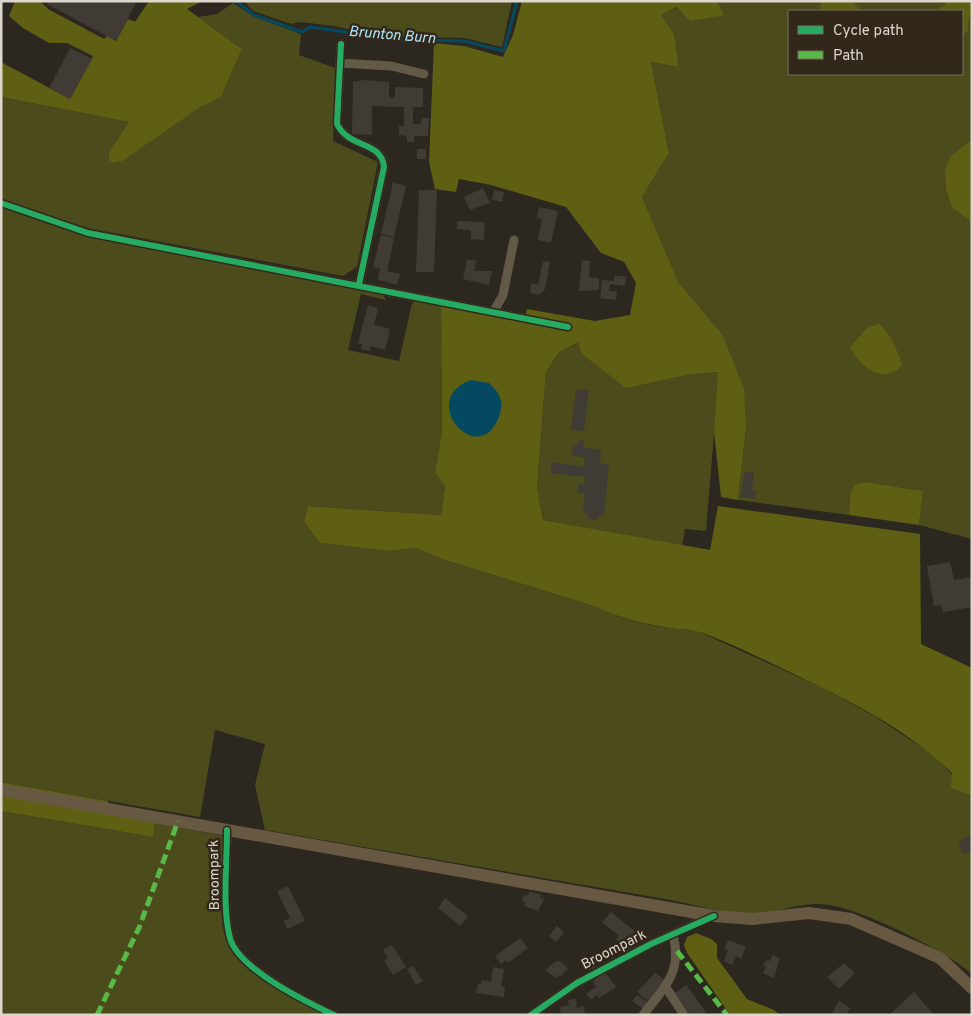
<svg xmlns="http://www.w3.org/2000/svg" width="973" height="1016" font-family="Overpass,sans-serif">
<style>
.green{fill:#4b4b1b;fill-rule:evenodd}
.forest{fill:#5f5f14}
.water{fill:#04495f}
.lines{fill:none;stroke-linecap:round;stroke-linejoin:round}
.stream{stroke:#04495f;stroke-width:3}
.building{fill:#403c35}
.minor{stroke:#635947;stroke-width:9}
.secondary{stroke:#675941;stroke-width:12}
.quiet{stroke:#58b947;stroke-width:5;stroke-dasharray:10 5;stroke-linecap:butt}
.cycleway-casing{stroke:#322819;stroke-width:9}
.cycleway{stroke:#26ab63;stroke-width:6}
.labels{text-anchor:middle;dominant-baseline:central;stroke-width:5;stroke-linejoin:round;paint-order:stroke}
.street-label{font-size:14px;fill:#ded7ce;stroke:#322819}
.water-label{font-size:15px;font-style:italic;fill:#b0e4fc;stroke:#322819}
</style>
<rect width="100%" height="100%" fill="#2c271f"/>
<!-- green -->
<path class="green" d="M244 1H512L502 47 464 38 405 37 367 33 334 26 300 22 291 24 253 11Z
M717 1H972V139L951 156 968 220 972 223V539L919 525 923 491 866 482 850 495 849 515 738 500 746 428 722 334 679 283 642 197 669 153 651 62 679 67 674 34 660 15 678 7 724 15ZM789 11H962V74H789Z
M233 3 255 17 301 34 299 55 335 68 333 141 378 162 357 267 343 276 88 228 1 199V97L129 122 199 108 221 97 242 49 198 17 217 14Z
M1 207 88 237 382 293 386 300 361 294 348 350 399 361 412 303 418 299 441 305 442 430 435 473 445 486 441 515 308 506 304 522 320 543 389 551 416 548 445 560 597 607C626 622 663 629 695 630L823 688 874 716 934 755 971 795 972 974C946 951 864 910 829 905 807 901 783 911 761 913 731 916 700 906 671 900L265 830 255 785 265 744 215 730 200 817 1 782Z
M579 343 686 375 719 372 706 531 685 529 682 546 543 520 537 487 546 372 559 352Z
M1 811 153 837 155 823 223 836C223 859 217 920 226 939 240 970 299 997 329 1015H1Z"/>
<!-- forest -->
<path class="forest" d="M15 1H40L48 9 104 39 107 36 116 41 128 19 135 22 149 1H202L187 9 242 49 221 97 199 108 122 161 113 163 109 160V153L129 122 1 97V62L70 99 93 56 67 43H49L23 28 9 16Z
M522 1H717L724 15 690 21 677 7 661 15 674 34 679 67 651 62 669 153 642 197 679 283 722 334 744 388 746 428 738 500 721 497 714 432 718 372 686 375 626 388 582 354 578 343 559 352 546 372 537 487 543 520 710 550 718 506 920 534 921 644 972 668V812L971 795 951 788 952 773C902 724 835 694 773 664 749 653 722 639 696 631 691 629 684 630 678 629 650 625 622 620 597 607L445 560 416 548 389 551 320 543 304 522 308 506 441 515 445 486 435 473 442 430 441 305 524 322 527 309 595 321 630 315 636 283 624 262 601 253 566 207 491 185 459 179 456 192 435 189 429 162 434 43 464 46 503 57 513 35Z
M822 1H853L860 11H822L820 6Z
M947 1H972C972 12 967 20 968 31L964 34H962V11H940L939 8 945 6Z
M972 139V223L952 207 946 189 945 169 951 156Z
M879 323C891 336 897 348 902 365 884 386 860 367 850 347L866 329Z
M866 482 923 491 919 525 849 515 850 495 854 485Z
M1 782 108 801 107 814 155 823 153 837 1 811Z
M696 933 711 939 717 944V958L747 999 774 1010 780 1015H730L687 953 684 945 687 937Z"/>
<!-- water -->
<path class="water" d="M471 380 489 383C499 392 504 401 500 414 481 473 415 400 471 380Z"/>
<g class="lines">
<!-- stream -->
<path class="stream" d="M236 1 254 15 302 32 310 27 402 40 464 41 504 51 517 1"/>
</g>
<!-- building -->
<path class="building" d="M49 1H137L116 41 47 4Z
M70 48 92 59 70 99 49 88Z
M363 80 389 82V98H395V87L423 88V107H413V124H421V118H429L428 136H414V142H407V136L399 135V126H404V107L372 106V135L352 134 353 82Z
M417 149H426V159H417Z
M393 182 406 186 394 237 381 234Z
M483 188 490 203 470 210 464 197Z
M419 190H437L434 272H416Z
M494 190 504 192 502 202 492 200Z
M539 207 558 211 551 243 538 240 542 219 537 218Z
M457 221 485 222 484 240 471 239V230L457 229Z
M381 235 394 238 387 271 400 274 397 285 378 280 380 268 373 267Z
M467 259 476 261 474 271H492L489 285 463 279Z
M582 260 590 261 589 277 599 278V290L579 291Z
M543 261 550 262 545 289 539 295 530 293 531 283 538 285Z
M614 276H626L625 286 610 284 609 291H617L616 300 600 298 602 280 614 281Z
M368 305 378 308 374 325 390 329 385 350 371 346 370 351 361 349 362 344 358 343Z
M576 389 589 390 584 431 571 430Z
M579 439 584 440 583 447 601 450 600 463 609 465 604 515H600L596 520 589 519 587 513 583 512 585 493H577L578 484 584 485 585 477 550 473 552 462 584 467 585 458 572 455 573 445 578 446Z
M744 472 754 473 752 490 756 491 755 499 741 497Z
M950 562 954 580 972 577V607L943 612 941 605 934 606 927 566Z
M972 834V851L963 854 958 842Z
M288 886 305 921 287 929 284 921 290 918 277 891Z
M530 891 541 895 540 897 544 899 538 911 524 906 526 902 522 901 524 895 527 896Z
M445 898 468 916 460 926 438 908Z
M611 912 637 933 624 946 616 939 619 936 602 922Z
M557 926 564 932 556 942 549 936Z
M520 938 528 948 508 963 506 960 501 964 495 956Z
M728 940 746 947 741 959 736 956 732 965 724 961 728 951 724 949Z
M392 945 406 967 393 975 384 961 388 958 383 950Z
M591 955 596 967 587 971 581 960Z
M773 955 780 958 774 978 763 973 766 967 763 966 766 960 770 961Z
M560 961 568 968 561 976 559 975 556 978 545 970 555 962Z
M844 963 855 973 839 989 827 977Z
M413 966 423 981 416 985 407 969Z
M493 967 504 969 501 986 505 987 504 997 476 993 478 983 481 984 482 980 491 981Z
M605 972 616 987 599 998 597 995 591 1000 586 994 596 987 593 981Z
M655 973 665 980 649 1002 637 992Z
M686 985 706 1012 703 1015H690L675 993Z
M914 992 934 1015H918L916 1013 913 1015H889Z
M637 995 649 1003 644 1009 632 1001Z
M576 999 577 1008 584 1006 585 1015H561L560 1007 569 1005 568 1000Z
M839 1001 850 1008 846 1015H831Z"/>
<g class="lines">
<!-- minor -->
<path class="minor" d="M341 44 337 124C349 149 382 141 384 167L359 284
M340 63 391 66 424 74
M1 203 88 233 568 327
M494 311 503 295 514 240
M227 830C227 861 222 909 230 938 238 969 307 1002 334 1015
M665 986 684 1015
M531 1015 577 983 651 944 713 916
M643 1015C664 988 683 972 673 935"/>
<!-- secondary -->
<path class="secondary" d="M1 790 714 916 752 919 809 913 851 919 940 958 972 988"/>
<!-- quiet -->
<path class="quiet" d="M677 951 727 1015
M97 1015 139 928 178 821"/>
<!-- cycleway casing -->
<g class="cycleway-casing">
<path id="cycleway" d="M341 44 337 124C349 149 382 141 384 167L359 284
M1 203 88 233 568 327
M227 830C227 861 222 909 230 938 238 969 307 1002 334 1015
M531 1015 577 983 651 944 714 916"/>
</g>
<!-- cycleway -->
<use href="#cycleway" class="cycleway"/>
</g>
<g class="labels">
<!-- street labels -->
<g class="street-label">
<text transform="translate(215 875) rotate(-91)">Broompark</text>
<text transform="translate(614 950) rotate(-27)">Broompark</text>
</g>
<!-- water labels -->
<g class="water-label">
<text transform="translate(392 36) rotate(5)">Brunton Burn</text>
</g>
</g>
<!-- border -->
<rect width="973" height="1016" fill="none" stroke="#ded7ce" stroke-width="5"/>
<!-- legend -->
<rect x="788" y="10" width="175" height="65" fill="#322819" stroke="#776e61"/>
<rect x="798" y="26" width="25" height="8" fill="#26ab63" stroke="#776e61"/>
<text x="833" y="35" font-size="15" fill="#ded7ce">Cycle path</text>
<rect x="798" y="51" width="25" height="8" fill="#58b947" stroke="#776e61"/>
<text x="833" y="60" font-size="15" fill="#ded7ce">Path</text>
</svg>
